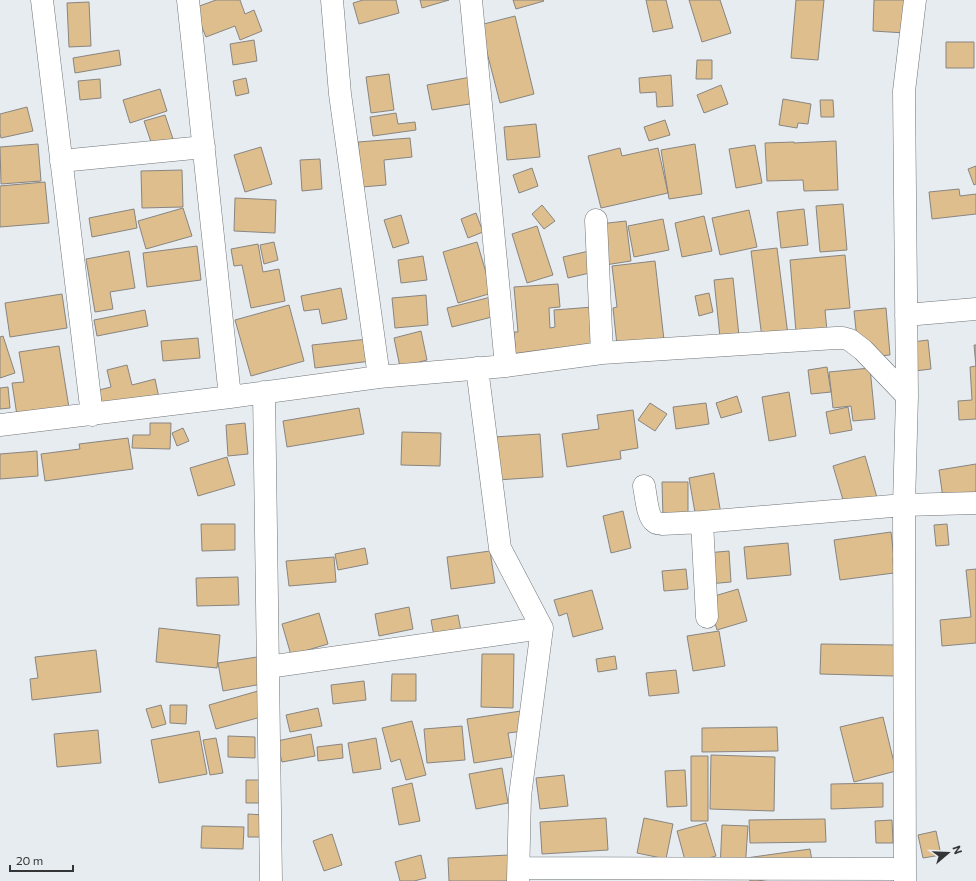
<svg xmlns="http://www.w3.org/2000/svg" width="976" height="881" font-family="Commissioner,sans-serif">
<style>
.building{fill:#debe8d;stroke:#888581}
.lines{fill:none;stroke-linecap:round;stroke-linejoin:round}
.minor-casing{stroke:#707578;stroke-width:23}
.minor{stroke:#fff;stroke-width:22}
</style>
<rect width="100%" height="100%" fill="#e7ecf0"/>
<!-- building -->
<path class="building" d="M216 0H240L245 14 254 10 262 31 240 40 235 26 206 37 194 8Z
M363 0H396L399 13 359 24 353 3Z
M420 0H449L422 8Z
M513 0H543L544 1 516 9Z
M646 0H666L673 28 653 32Z
M689 0H720L731 33 702 42Z
M796 0H824L818 60 791 58Z
M874 0H907L905 33 873 31Z
M89 2 91 46 69 47 67 3Z
M515 16 534 94 500 103 480 25Z
M254 40 257 61 233 65 230 44Z
M946 42H974V68H946Z
M119 50 121 65 75 73 73 58Z
M697 60H712V79H696Z
M389 74 394 110 371 113 366 77Z
M671 75 673 106 657 107 656 92 640 93 639 78Z
M471 77 476 103 432 110 427 85Z
M246 78 249 93 236 96 233 81Z
M100 79 101 98 80 100 78 81Z
M721 85 728 104 704 113 697 95Z
M160 89 167 111 130 123 123 100Z
M783 99 811 104 808 124 798 123 797 128 779 125Z
M820 100H833L834 117H821Z
M27 107 33 131 1 138 0 134V114Z
M396 113 398 124 415 122 416 130 373 136 370 117Z
M165 115 176 148 155 154 144 121Z
M665 120 670 135 649 141 644 127Z
M536 124 540 157 507 160 504 127Z
M410 138 412 157 384 160 386 185 362 187 358 142Z
M836 141 838 190 804 191 803 180 767 181 765 143 794 142V143Z
M38 144 41 181 1 184 0 147Z
M695 144 702 194 669 199 661 150Z
M755 145 762 183 736 188 729 149Z
M261 147 272 184 245 192 234 155Z
M620 148 622 156 658 148 668 193 601 208 588 156Z
M320 159 322 189 302 191 300 160Z
M976 166V184L974 185 968 169Z
M532 168 538 186 519 193 513 175Z
M182 170 183 207 142 208 141 171Z
M45 182 49 223 0 227V186Z
M959 189 960 196 976 194V214L932 219 929 192Z
M235 198 276 200 275 233 234 231Z
M843 204 847 250 820 252 816 206Z
M542 205 555 221 544 229 532 214Z
M183 208 192 236 146 249 138 221Z
M134 209 137 228 92 237 89 218Z
M804 209 808 245 781 248 777 212Z
M749 210 757 247 720 255 712 218Z
M476 213 483 232 468 238 461 219Z
M401 215 409 243 393 248 384 220Z
M704 216 712 251 682 257 675 223Z
M663 219 669 250 634 257 628 226Z
M626 221 631 261 605 265 599 224Z
M537 226 553 275 527 283 512 234Z
M274 242 278 260 264 264 260 245Z
M477 242 492 293 458 303 443 252Z
M258 244 263 272 279 269 285 301 251 308 242 265 234 266 231 249Z
M197 246 201 280 147 287 143 253Z
M777 248 788 335 762 338 751 251Z
M129 251 135 288 110 292 113 309 95 312 86 259Z
M589 251 594 272 568 278 563 257Z
M845 255 850 308 825 310 828 341 797 344 790 260Z
M423 256 427 280 401 283 398 260Z
M655 261 664 340 617 345 613 308 617 307 612 266Z
M733 278 739 336 720 337 714 280Z
M558 284 560 307 549 308 550 328 555 327 554 310 593 307 596 351 516 358 514 332H518L514 287Z
M341 288 347 319 322 324 319 309 304 311 301 296Z
M709 293 713 312 699 316 695 296Z
M62 294 67 328 10 337 5 303Z
M426 295 428 325 395 328 392 298Z
M495 296 500 315 452 327 447 308Z
M289 305 304 361 251 376 235 320Z
M886 308 890 355 859 358 854 311Z
M145 310 148 326 97 336 94 320Z
M421 331 427 360 400 367 394 338Z
M3 336 15 373 0 378V337Z
M198 338 200 358 163 361 161 341Z
M368 339 371 361 315 368 312 345Z
M928 340 931 369 915 371 912 342Z
M974 345H976V419L959 420 958 401 972 400 970 367 976 366Z
M59 346 70 414 18 422 12 383 24 382 19 352Z
M127 365 132 385 155 379 159 398 104 411 99 390 111 387 107 370Z
M827 367 831 392 811 394 808 370Z
M870 368 875 419 853 421 851 406 833 408 829 372Z
M8 387 10 408 0 409V388Z
M789 392 796 436 769 441 762 397Z
M737 396 742 412 721 418 716 403Z
M650 403 667 414 655 431 638 420Z
M706 403 709 424 676 429 673 407Z
M848 407 852 430 830 434 826 412Z
M359 408 364 434 287 447 283 421Z
M633 410 638 448 620 451 621 459 567 467 562 434 599 429 597 415Z
M150 423H171L170 449 132 448 133 435H150Z
M245 423 248 454 228 456 226 425Z
M183 428 189 441 177 446 172 433Z
M402 432 441 433 440 466 401 465Z
M540 434 543 477 497 480 494 437Z
M128 438 133 469 45 481 41 454 80 449 79 444Z
M37 451 38 476 0 479V454Z
M865 456 878 501 846 510 833 466Z
M227 457 235 485 198 496 190 468Z
M976 464V507L945 512 939 470Z
M714 473 722 520 697 524 689 478Z
M662 482H688V517L663 518Z
M623 511 631 548 611 553 603 516Z
M201 524H235V550L202 551Z
M947 524 949 545 936 546 934 525Z
M891 532 894 558H893L894 573 840 580 834 540Z
M788 543 791 575 747 579 744 547Z
M365 548 368 564 338 570 335 554Z
M490 551 495 583 451 589 447 557Z
M729 551 731 582 708 584 706 553Z
M334 557 336 582 289 586 286 561Z
M686 569 688 589 664 591 662 571Z
M976 569V643L942 646 940 620 971 617 966 570Z
M238 577 239 605 197 606 196 578Z
M738 589 747 621 717 630 708 598Z
M592 590 603 629 573 637 567 613 559 616 554 600Z
M409 607 413 629 379 636 375 614Z
M319 613 328 644 291 655 282 624Z
M458 615 461 631 434 636 431 620Z
M159 628 220 635 217 668 156 662Z
M719 631 725 666 693 671 687 636Z
M821 644 895 645 894 676 820 674Z
M96 650 101 692 32 700 30 679 38 678 35 657Z
M482 654H514L513 708 481 707Z
M615 656 617 669 598 672 596 659Z
M257 657 262 684 223 691 218 663Z
M676 670 679 693 649 696 646 673Z
M392 674H416V701H391Z
M364 681 366 700 333 704 331 685Z
M258 691 265 716 216 729 209 705Z
M161 705 166 724 152 728 146 709Z
M170 705H187L186 724 170 723Z
M318 708 322 726 290 732 286 715Z
M521 711 524 731 508 733 512 757 474 763 467 719Z
M883 717 896 771 854 782 840 727Z
M412 721 426 775 406 780 400 759 391 762 382 728Z
M462 726 465 760 427 763 424 729Z
M777 727 778 751 702 752V728Z
M98 730 101 763 57 767 54 734Z
M199 731 207 774 159 783 151 740Z
M311 734 315 756 282 762 277 741Z
M228 736 255 737V758L228 757Z
M216 738 223 773 210 775 203 740Z
M376 738 381 769 353 773 348 743Z
M342 744 343 758 318 761 317 747Z
M711 755 775 757 774 811 710 809Z
M691 756H708V821H691Z
M502 768 508 803 476 809 469 774Z
M685 770 687 806 667 807 665 771Z
M564 775 568 806 540 809 536 778Z
M246 780H263V803H246Z
M412 783 420 821 399 825 392 788Z
M883 783V807L831 809V784Z
M248 814 264 815V837H248Z
M606 818 608 850 542 854 540 822Z
M644 818 673 824 666 859 637 853Z
M825 819 826 842 750 843 749 820Z
M892 820 893 843H876L875 821Z
M706 823 716 856 686 864 677 831Z
M722 825 748 826 745 870 720 869Z
M202 826 244 827 243 849 201 848Z
M936 831 941 855 923 858 918 835Z
M332 834 342 865 324 871 313 841Z
M810 849 814 873 757 881H750L746 858Z
M421 855 426 878 414 881H400L395 862Z
M509 855 511 881H449L448 858Z"/>
<g class="lines">
<!-- minor casing -->
<g class="minor-casing">
<path id="minor" d="M42 0 92 415
M188 0 230 397
M332 0 340 94 379 377
M471 0 506 366
M61 161 204 147
M596 220 602 353
M906 315 976 309
M477 368 500 548 542 628 520 796 518 881
M264 392 271 881
M0 425 230 397 379 377 506 366 602 353 836 338H843L850 340 863 350 907 396
M644 486C646 495 647 517 655 522 657 524 660 523 662 524L702 522 904 505 976 503
M702 522 707 617
M268 667 542 628
M519 868 905 869
M905 881 904 505 907 396 904 91 915 0"/>
</g>
<!-- minor -->
<use href="#minor" class="minor"/>
</g>
<!-- north arrow -->
<g transform="translate(948 853) rotate(71)" stroke="#e7ecf0" stroke-width="3" paint-order="stroke">
<path d="M0-3L7 15L0 10L-7 15Z" fill="#343537"/>
<text y="-6" font-size="11" font-weight="bold" text-anchor="middle" fill="#343537">N</text>
</g>
<!-- scale -->
<path d="M10 865v6h63v-6" fill="none" stroke="#343537" stroke-width="2"/>
<text x="16" y="865" font-size="12" fill="#343537" stroke="#e7ecf0" stroke-width="3" paint-order="stroke">20 m</text>
</svg>
